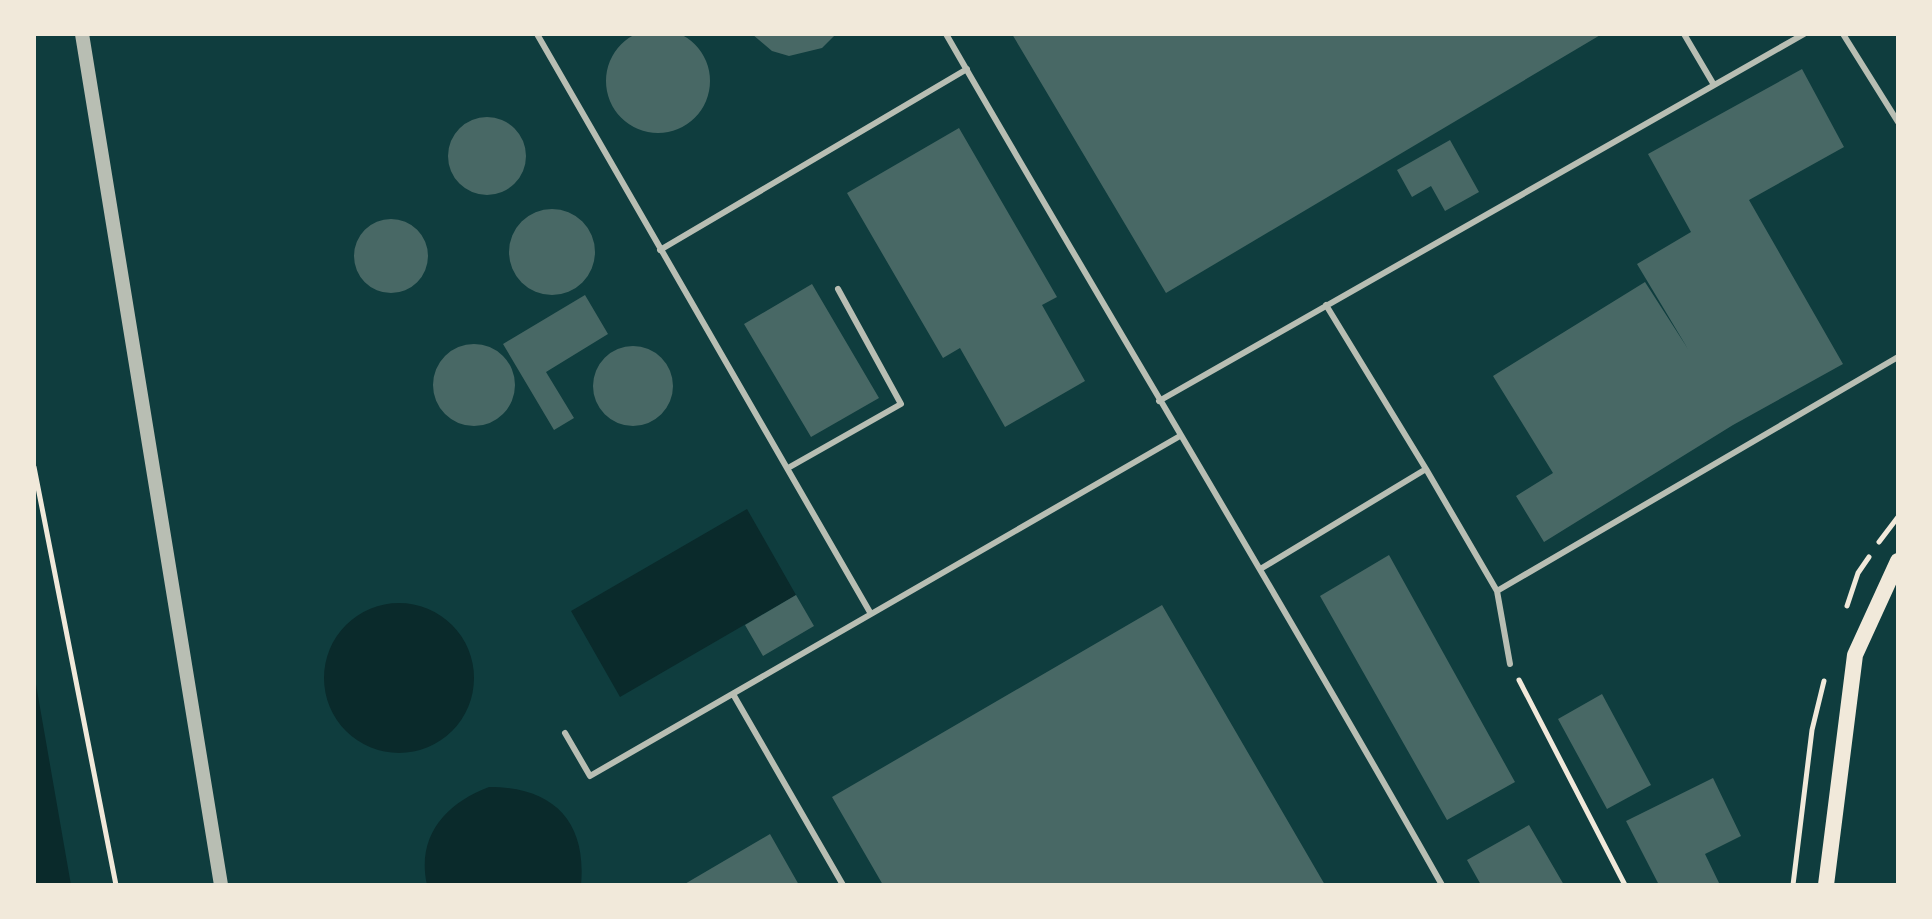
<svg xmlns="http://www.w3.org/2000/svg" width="1932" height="919" font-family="Rubik,sans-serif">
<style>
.water{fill:#0a2a2b}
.building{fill:#486865}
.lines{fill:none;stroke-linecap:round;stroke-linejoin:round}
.path{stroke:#f1e9da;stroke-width:5}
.service{stroke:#b8beb3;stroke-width:6}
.tertiary{stroke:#b8beb3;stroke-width:14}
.secondary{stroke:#f1e9da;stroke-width:16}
</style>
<rect width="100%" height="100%" fill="#0f3d3e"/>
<!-- water -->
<path class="water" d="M747 509 796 595 620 697 571 611Z
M324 678a75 75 0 1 1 150 0a75 75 0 1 1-150 0Z
M34 673 71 885H34Z
M489 787C553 787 587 821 581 885H427C416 836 446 803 489 787Z"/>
<!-- building -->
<path class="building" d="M606 81a52 52 0 1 1 104 0a52 52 0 1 1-104 0Z
M752 34H836L822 48 789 56 772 51Z
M1012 34H1602L1166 293Z
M1802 69 1844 147 1749 200 1843 364 1733 425 1544 542 1516 496 1553 473 1493 376 1645 282 1688 349 1637 264 1691 232 1648 154Z
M448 156a39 39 0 1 1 78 0a39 39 0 1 1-78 0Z
M959 128 1057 297 1042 305 1085 381 1005 427 960 348 943 358 847 193Z
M1450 140 1479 192 1445 211 1431 186 1412 197 1397 170Z
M509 252a43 43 0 1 1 86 0a43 43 0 1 1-86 0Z
M354 256a37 37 0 1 1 74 0a37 37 0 1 1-74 0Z
M812 284 879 398 811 437 744 324Z
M585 295 608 334 546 372 574 418 554 430 503 344Z
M433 385a41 41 0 1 1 82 0a41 41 0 1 1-82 0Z
M593 386a40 40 0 1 1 80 0a40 40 0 1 1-80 0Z
M1389 555 1515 782 1447 820 1320 596Z
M796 595 814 626 763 656 745 625Z
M1162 605 1325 885H883L832 797Z
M1602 694 1651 785 1607 809 1558 719Z
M1713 778 1741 836 1705 854 1720 885H1659L1626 821Z
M1529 825 1564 885H1481L1467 860Z
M770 834 799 885H683Z"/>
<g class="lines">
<!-- path -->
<path class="path" d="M34 467 116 885
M1879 542 1898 517
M1847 606 1858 573 1869 557
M1519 680 1625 885
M1793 885 1812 730 1824 681"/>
<!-- service -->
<path class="service" d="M537 34 871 614
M946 34C1110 319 1281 599 1442 885
M1684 34 1714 85
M1843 34 1898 122
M660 250 967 69
M1326 305 1426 469
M1159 401 1804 34
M788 468 901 404 838 289
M1262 568 1426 469 1497 591 1898 357
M1497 591 1510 664
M733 694 843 885
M565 733 590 776 1180 436"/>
<!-- tertiary -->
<path class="tertiary" d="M82 34 221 885"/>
<!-- secondary -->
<path class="secondary" d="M1826 885 1855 655 1898 561"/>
</g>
<!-- border -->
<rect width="1932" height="919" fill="none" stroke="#f1e9da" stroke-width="72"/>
</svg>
